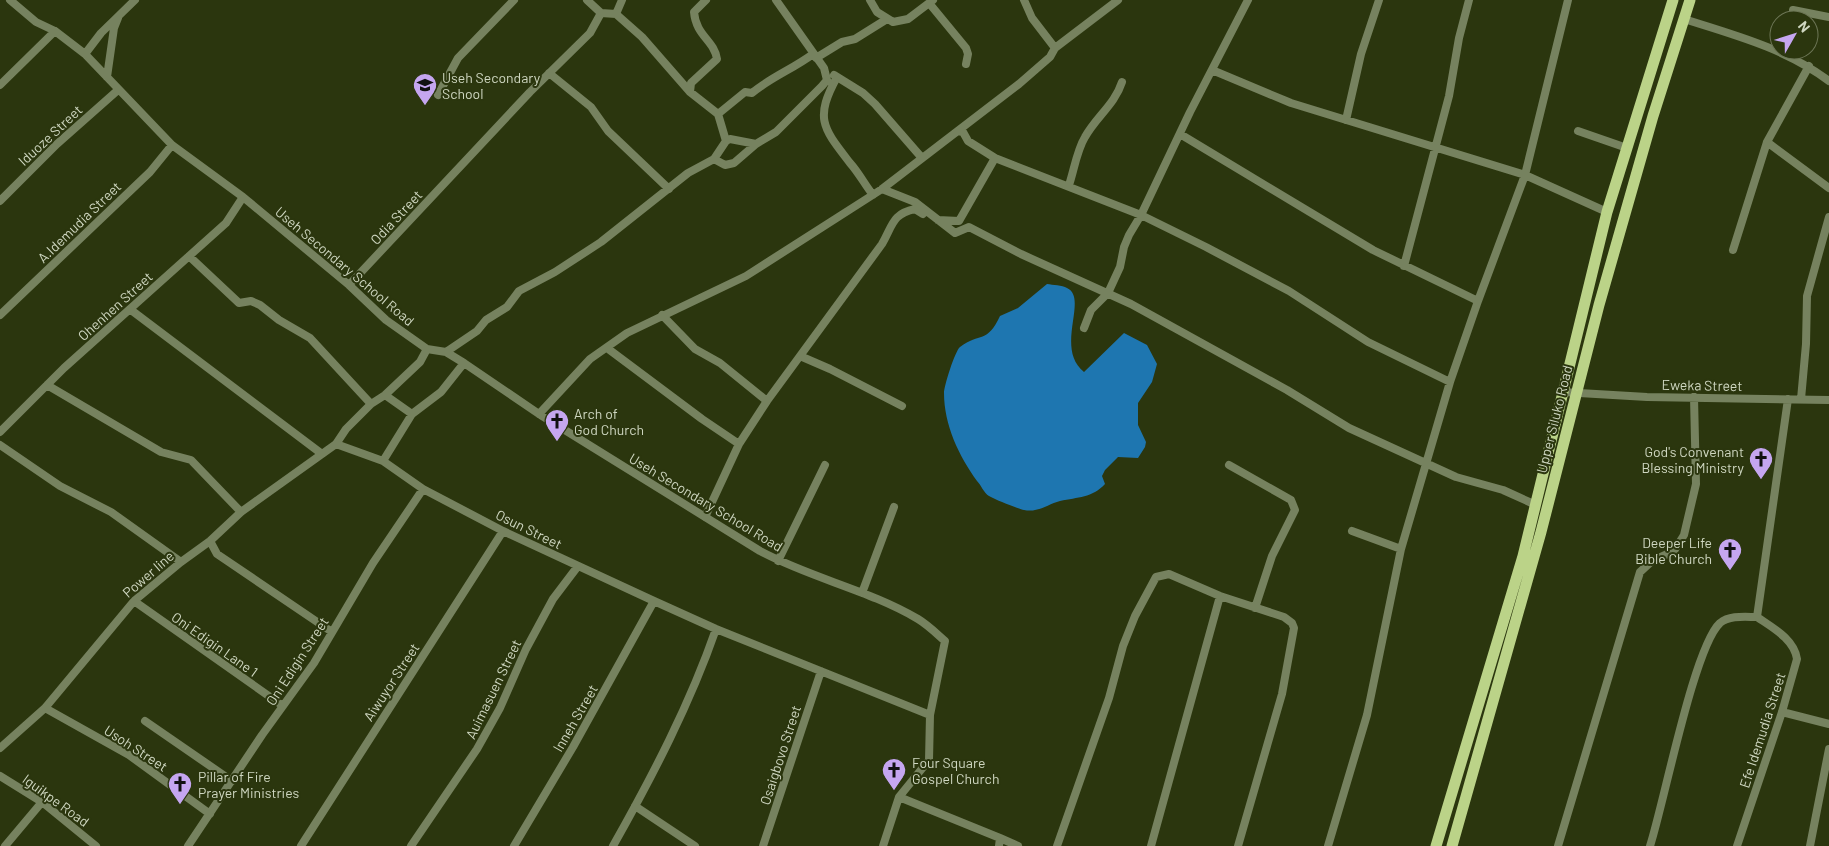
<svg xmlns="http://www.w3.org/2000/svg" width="1829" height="846" font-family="Barlow,sans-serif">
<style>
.water{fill:#1e76b0}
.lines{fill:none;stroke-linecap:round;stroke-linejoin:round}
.street{stroke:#76825f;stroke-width:8}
.primary{stroke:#bbd388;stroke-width:11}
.labels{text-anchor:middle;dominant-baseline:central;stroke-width:4;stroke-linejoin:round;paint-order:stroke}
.poi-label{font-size:14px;fill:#cfd7c1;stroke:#2b360e;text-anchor:start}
.street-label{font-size:14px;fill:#cfd7c1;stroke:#2b360e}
</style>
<rect width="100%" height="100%" fill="#2b360e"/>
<!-- water -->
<path class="water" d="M1047 284C1053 285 1062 285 1067 288 1089 298 1054 348 1084 372L1124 333 1147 345 1157 364 1152 382 1138 403V425L1146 442 1145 447 1138 458 1118 457 1105 470 1102 476 1105 484C1092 498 1078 497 1060 501 1048 504 1038 513 1024 510 1016 508 996 500 989 496 984 493 981 485 977 481 959 456 944 425 944 393 944 386 955 351 960 347 980 332 987 344 1000 316L1018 308Z"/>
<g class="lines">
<!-- street -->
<path class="street" d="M10 0 36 22 55 31 85 54 172 145 243 197 349 285 386 320 427 349 446 352 464 363 539 414 760 551C810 578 869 590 918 619 928 625 937 634 945 641L930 715 929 760 899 797 883 846
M870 0 877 12 893 22 908 19 933 0
M1024 0 1032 18 1055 48
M929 3 966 48 968 54 966 64
M1793 10 1829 17
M601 13 616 14 642 37 690 92 718 114 726 141
M616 14 622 0
M1684 19C1735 35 1787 49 1829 81
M85 54 101 33 135 0
M816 58 842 42 855 39 887 19
M1212 70 1291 103 1525 175 1607 212
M549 73 591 107 608 131 669 189
M834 75 863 93 875 104 922 158
M107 77 114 28 118 18
M837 77C814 119 823 128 850 163 859 173 865 185 873 195
M0 85 55 31
M690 92 691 83 717 59C714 40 696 36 694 12L706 0
M438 95 458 58 514 0
M718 114 745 92 752 93C771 77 793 69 813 54
M1346 120 1361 54 1379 0
M958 131 963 132 968 141 995 158 1141 215 1206 247 1289 291 1368 342 1450 382
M1578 131 1627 148
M1180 134 1373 250 1478 301
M1767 142 1829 188
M714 159 725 165 734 163 756 144
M1069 185C1074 170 1077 150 1085 137 1096 117 1115 104 1122 82
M882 189 915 202 955 233 969 227 1021 254 1131 304 1287 390 1349 428 1456 477 1503 490 1536 505
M0 201 57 144 118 90
M938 220 959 221 995 158
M1733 250 1767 142 1809 66
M189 256 239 303 251 301 260 305 279 320 310 338 371 404
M1404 266 1449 96 1459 38 1469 0
M349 285 530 92 590 33 601 13 587 0
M131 310 322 454
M0 315 150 172 172 145
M662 315 695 349 720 363 767 401
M1084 328 1091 310 1108 293 1120 267 1124 247 1129 235 1141 215 1190 112 1248 0
M607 348 702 419 739 444
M446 352 477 331 486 320 507 307 519 291 555 272 601 242 688 173 714 159 726 141 730 139 756 144 776 132 822 86 827 80 824 68 776 0
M800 356 830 369 902 406
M47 385 161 452 191 460 241 512
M1562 392 1647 397 1829 400
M385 395 412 414
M1801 399 1806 344 1807 296 1829 217
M539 414 590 359 627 333 746 276 882 189 1019 84 1050 57 1055 48 1118 0
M0 432 64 368 226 223 243 197
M336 444 383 461 423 489 503 531 654 601 716 629 930 715
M0 445 60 486 111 512 181 562
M383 461 412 414 441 392 464 363
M1229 465 1291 500 1295 510 1272 556 1255 608
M705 517 739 444 767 401 882 244C893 225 892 214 915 209L923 214
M1352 531 1401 549
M210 541 217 554 332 632
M778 561 825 465
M862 593 894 507
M134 601 283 706
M45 708 129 755 210 814
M1782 712 1829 724
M145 721 232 781
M0 748 45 708 134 601 181 562 210 541 241 512 336 444 346 429 371 404 385 395 420 362 427 349
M0 776 42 802 96 846
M899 797 1000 838 999 846
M635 806 695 846
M1000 838 1018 846
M5 846 42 802
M188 846 262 735 314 663 373 563 423 489
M301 846 503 531
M411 846 477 749 500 708 526 649 553 599 578 566
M514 846 573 747 654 601
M613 846C652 777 690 704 716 629
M763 846 821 671
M1057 846 1109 698 1123 646 1135 616 1156 577 1169 574 1220 596 1284 617 1292 623 1294 628 1282 694 1238 846
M1151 846 1220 596
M1328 846 1367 715 1401 549 1450 382 1478 301 1525 175 1568 0
M1558 846 1640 572 1652 561 1674 551 1684 535 1696 484 1694 397
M1650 846C1664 803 1694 647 1720 623 1730 615 1745 617 1757 617
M1737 846 1782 712 1797 659C1794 639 1773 628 1757 617L1788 399
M1810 846 1829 749"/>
<!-- primary -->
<path class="primary" d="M1436 846 1523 556 1607 212 1673 0
M1452 846 1541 532 1599 305 1653 116 1690 0"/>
</g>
<!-- icons -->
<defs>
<g id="school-pin" transform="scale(1.25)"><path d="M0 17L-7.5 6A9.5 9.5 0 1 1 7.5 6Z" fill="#c5a6f0" stroke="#2b360e"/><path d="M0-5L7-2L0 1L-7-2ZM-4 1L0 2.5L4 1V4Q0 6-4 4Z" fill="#111"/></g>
<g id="church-pin" transform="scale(1.25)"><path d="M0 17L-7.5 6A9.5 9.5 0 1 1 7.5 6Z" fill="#c5a6f0" stroke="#2b360e"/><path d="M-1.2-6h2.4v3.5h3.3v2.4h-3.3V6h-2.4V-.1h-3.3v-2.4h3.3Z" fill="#111"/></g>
</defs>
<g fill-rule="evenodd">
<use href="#school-pin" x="425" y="85"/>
<use href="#church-pin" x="557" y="421"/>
<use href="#church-pin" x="1761" y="459"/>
<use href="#church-pin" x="1730" y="550"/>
<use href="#church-pin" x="894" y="770"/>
<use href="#church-pin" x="180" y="784"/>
</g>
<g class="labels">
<!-- poi labels -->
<g class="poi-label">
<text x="442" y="77">Useh Secondary<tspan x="442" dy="16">School</tspan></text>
<text x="574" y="413">Arch of<tspan x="574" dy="16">God Church</tspan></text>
<text x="1744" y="451" text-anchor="end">God's Convenant<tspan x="1744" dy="16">Blessing Ministry</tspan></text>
<text x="1712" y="542" text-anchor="end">Deeper Life<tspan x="1712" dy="16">Bible Church</tspan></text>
<text x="912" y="762">Four Square<tspan x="912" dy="16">Gospel Church</tspan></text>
<text x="198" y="776">Pillar of Fire<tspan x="198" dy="16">Prayer Ministries</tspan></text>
</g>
<!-- street labels -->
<g class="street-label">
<text transform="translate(50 135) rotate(-43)">Iduoze Street</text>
<text transform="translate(396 217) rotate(-47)">Odia Street</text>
<text transform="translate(79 222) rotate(-44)">A.Idemudia Street</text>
<text transform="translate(345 266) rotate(40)">Useh Secondary School Road</text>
<text transform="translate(115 306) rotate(-42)">Ohenhen Street</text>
<text transform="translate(1702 385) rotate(1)">Eweka Street</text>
<text transform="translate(1554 419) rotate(-76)">Upper Siluko Road</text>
<text transform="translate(706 502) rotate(31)">Useh Secondary School Road</text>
<text transform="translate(529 529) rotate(26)">Osun Street</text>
<text transform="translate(148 574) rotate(-41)">Power line</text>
<text transform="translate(215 644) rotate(35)">Oni Edigin Lane 1</text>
<text transform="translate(297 661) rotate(-57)">Oni Edigin Street</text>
<text transform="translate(391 682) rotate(-57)">Aiwuyor Street</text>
<text transform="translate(493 689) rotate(-64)">Auimasuen Street</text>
<text transform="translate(575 718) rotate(-60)">Inneh Street</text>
<text transform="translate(1762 730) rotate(-72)">Efe Idemudia Street</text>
<text transform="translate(136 748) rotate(33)">Usoh Street</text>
<text transform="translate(780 755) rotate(-72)">Osaigbovo Street</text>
<text transform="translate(56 800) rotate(36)">Iguikpe Road</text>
</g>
</g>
<!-- north arrow -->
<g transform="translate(1794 35) rotate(51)"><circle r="24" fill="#2b360e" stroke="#6d7656"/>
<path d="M0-4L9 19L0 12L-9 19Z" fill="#c5a6f0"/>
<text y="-8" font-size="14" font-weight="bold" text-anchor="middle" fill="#cfd7c1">N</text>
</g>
</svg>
